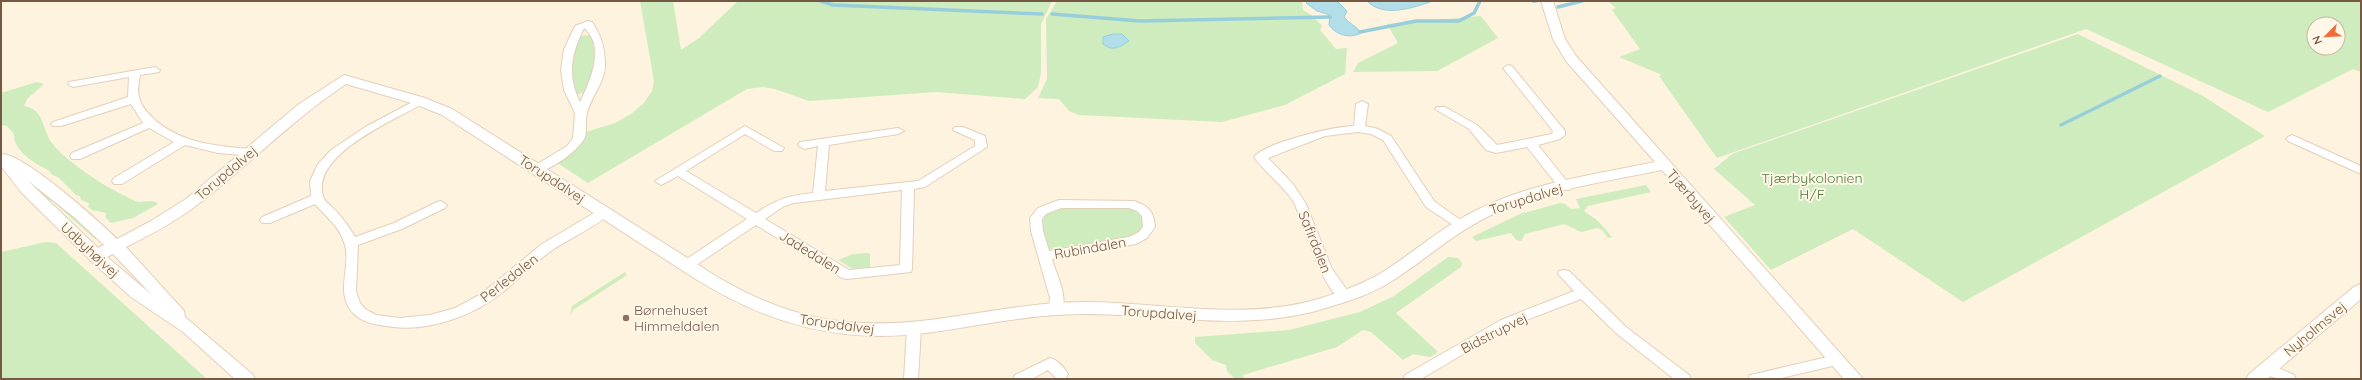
<svg xmlns="http://www.w3.org/2000/svg" width="2362" height="380" font-family="Quicksand,sans-serif">
<style>
.green{fill:#ceecbd;fill-rule:evenodd}
.water{fill:#b2dee9;stroke:#98cedb}
.lines{fill:none;stroke-linecap:round;stroke-linejoin:round}
.stream{stroke:#98cedb;stroke-width:3.5}
.minor-casing{stroke:#e3cfba;stroke-width:2}
.tertiary-casing{stroke:#e3cfba;stroke-width:2}
.minor{fill:#fff;fill-rule:evenodd}
.tertiary{fill:#fff;fill-rule:evenodd}
.education-dot{fill:#8d6e63;stroke:#fff7e7;stroke-width:1.5}
.labels{text-anchor:middle;dominant-baseline:central;stroke-width:4;stroke-linejoin:round;paint-order:stroke}
.street-label{font-size:14px;fill:#765945;stroke:#fff7e7}
.park-label{font-size:14px;fill:#4c7d3c;stroke:#fff7e7}
.education-label{font-size:14px;fill:#785e54;stroke:#fff7e7;text-anchor:start}
</style>
<rect width="100%" height="100%" fill="#fef3df"/>
<!-- green -->
<path class="green" d="M640 1H673L681 50 699 38 738 1H1052L1041 24V73L1038 87 1025 99 936 92 809 101 775 89 763 87 747 89 588 183 556 162 581 144 586 132 615 123 631 114 644 103 652 91 654 81Z
M1057 1H1302L1303 10 1313 16 1322 26 1320 30 1336 49 1347 48 1345 74 1285 105 1222 122 1079 115 1069 111 1059 99 1038 98 1047 79 1046 19Z
M1607 1H2361V72L2353 69 2268 112 2086 29 1717 158 1659 76 1662 75 1619 57 1640 49 1612 10 1616 8ZM2314 24H2338V48H2314Z
M1481 16 1498 38 1437 71 1353 72 1358 63 1398 43 1387 24Z
M2078 34 2203 96 2265 136 1963 302 1853 229 1771 270 1724 217 1755 205 1714 169 1732 154Z
M591 35 597 54 588 92 575 95 569 68 579 36Z
M37 82 44 84 27 99 24 106C44 109 42 128 51 142 57 150 65 157 73 163 89 177 116 192 135 201 142 204 153 198 158 204L133 218 111 223 105 217 106 213 92 210 88 207 89 203 81 200 80 196 76 195 59 178 51 174 50 171C35 164 13 151 14 134L7 126 1 125V93Z
M23 174 48 193 98 238 95 239 52 201 34 192Z
M1646 185 1651 192 1588 206 1584 211 1598 221 1612 237 1608 238 1602 230 1597 228 1581 232 1564 224 1525 234 1521 241 1516 240 1511 233 1476 241 1472 237 1520 214 1560 203 1565 204 1571 209 1580 208 1576 199Z
M1124 206 1142 214 1144 228 1133 236 1055 251 1048 248 1040 221 1048 212 1058 208Z
M46 242 56 243 207 379H1V252Z
M868 253 870 254V267L853 269 838 260 853 254Z
M1448 257 1458 258 1462 263 1461 267 1396 313 1438 352 1430 357 1413 354 1403 360 1371 332 1363 330 1337 347 1243 375 1244 379H1235L1227 371 1226 365 1212 360 1195 343V337L1289 330 1360 312 1394 296Z
M625 272 627 275 573 310 570 316 572 306Z"/>
<!-- water -->
<path class="water" d="M1308 1H1337L1347 11 1344 17C1349 24 1357 26 1361 33 1350 39 1336 35 1329 25L1330 15 1317 11 1306 3Z
M1367 1H1433C1413 8 1383 18 1367 1Z
M1113 34H1122L1129 41C1120 47 1113 52 1103 44V37Z"/>
<g class="lines">
<!-- stream -->
<path class="stream" d="M821 1 833 5 1042 14
M1533 1H1536
M1558 7 1582 1
M1052 14 1140 21 1330 17
M1360 32 1416 21H1459L1474 13 1480 1
M2061 125 2160 76"/>
<!-- minor casing -->
<g class="minor-casing">
<path id="minor" d="M588 21 592 22C601 35 605 48 605 65 605 82 591 97 587 113 585 121 587 130 585 137 581 149 545 175 534 172L532 169 534 166 567 146 573 138 575 113 564 90 561 70 564 49 575 26ZM584 28C606 46 590 82 580 102 567 76 571 54 584 28Z
M1508 65 1512 66 1565 131V135L1560 139 1538 145 1569 184 1571 187 1569 190H1561L1527 147 1496 153 1486 150 1469 129 1435 109 1437 107H1445L1477 125 1497 145 1552 134 1553 131 1503 68Z
M155 67 160 70 159 72 140 75C139 82 137 90 139 97 141 107 149 114 156 121 183 143 215 146 250 149L254 150 256 153 254 156 218 153 185 145 122 184H114L112 181 114 178 174 142 149 128 80 159H72L70 156 72 153 143 123 131 104 61 126H53L51 124 53 122 128 97 129 77 73 87 68 84 69 82Z
M420 98 424 99 426 101 424 103C395 120 311 154 323 196 325 203 333 207 337 212 344 220 350 228 355 237L394 223 437 202 441 201 447 205 445 208 402 229 358 245 356 291 360 303 365 309 376 315 400 318 430 315 455 308 481 294 542 244 599 210H607L609 213C603 223 563 242 551 251 534 263 519 279 503 292 473 316 431 331 393 327 380 325 364 324 354 314 333 293 353 265 344 242 339 226 325 216 315 204L270 223H262L260 220 262 217 311 196 310 181 318 164 331 150 367 126Z
M1362 101 1368 104 1365 126 1378 129 1391 136 1434 201 1466 224 1460 228 1456 227 1426 207 1383 140 1371 134 1358 132 1325 136 1268 158 1293 184 1306 204 1332 269 1352 297 1350 300C1325 308 1303 218 1293 201 1282 184 1265 173 1254 157 1264 143 1335 126 1354 126L1356 104Z
M745 126 784 148 782 151H774L745 134 686 171 756 213C777 199 787 196 813 193L818 146 804 149 798 145 800 142 898 128 904 131 898 134 829 145 825 191 918 181 975 146V140L955 131 953 129 955 127H963L985 136 987 147 925 187 914 189 912 269 911 272 847 279 842 278 756 225 692 268H682L681 265 682 262 747 219 678 176 661 185 655 181ZM902 190 900 265 849 270 765 219 784 206 794 203Z
M2292 135 2361 166V174L2288 141 2286 139 2288 137Z
M1059 200 1134 201C1149 206 1154 212 1155 227L1147 238 1136 244 1052 259C1056 274 1069 297 1061 311H1051L1049 308 1050 298 1031 231 1030 218 1038 208ZM1061 208H1129L1137 211 1142 216 1143 227 1139 232 1129 237 1049 251 1043 231 1042 219 1046 214Z
M1564 270 1569 271 1626 327 1689 375 1691 379H1674L1616 333 1581 299 1511 326 1421 379H1403L1405 375 1501 320 1574 291 1558 274 1559 271Z
M914 324 919 326 921 329 918 379H904L907 329 909 326Z
M1836 355 1841 356 1843 360 1841 364 1777 379H1748L1750 375 1755 374Z
M1050 358C1057 360 1064 367 1068 374L1066 378H1056L1048 370 1032 379H1013L1015 375Z
M2268 363 2294 375 2296 379C2284 379 2268 380 2261 368L2263 364Z"/>
</g>
<!-- tertiary casing -->
<g class="tertiary-casing">
<path id="tertiary" d="M1541 1H1553L1565 39 1576 56 1863 379H1844L1662 170C1604 182 1543 190 1489 216 1454 233 1425 260 1392 281 1372 294 1349 301 1326 308 1245 333 1166 314 1083 314 1030 314 979 326 926 333 839 344 768 324 694 278L442 115 415 104 346 84C292 120 248 166 197 205 175 222 150 235 126 247L184 311 185 317 252 374 255 379H235L183 332 131 297 90 260 21 192 1 166V154C22 152 99 221 117 239L151 221 186 199 299 104 344 75 425 98 452 109 719 278C798 324 862 331 951 317 995 311 1038 302 1083 302 1163 302 1243 322 1322 298 1342 291 1363 284 1381 273 1412 254 1439 229 1471 213 1527 183 1593 175 1655 162L1566 61 1553 39ZM27 180 74 217 104 245 98 248ZM113 254 151 294 107 257Z
M2361 284V299L2267 379H2246L2249 374 2355 286Z"/>
</g>
<!-- minor -->
<use href="#minor" class="minor"/>
<!-- tertiary -->
<use href="#tertiary" class="tertiary"/>
</g>
<!-- markers -->
<circle class="education-dot" cx="626" cy="318" r="4"/>
<g class="labels">
<!-- street labels -->
<g class="street-label">
<text transform="translate(226 173) rotate(-40)">Torupdalvej</text>
<text transform="translate(552 179) rotate(33)">Torupdalvej</text>
<text transform="translate(1691 196) rotate(49)">Tjærbyvej</text>
<text transform="translate(1526 199) rotate(-17)">Torupdalvej</text>
<text transform="translate(1315 242) rotate(68)">Safirdalen</text>
<text transform="translate(1090 248) rotate(-10)">Rubindalen</text>
<text transform="translate(90 250) rotate(43)">Udbyhøjvej</text>
<text transform="translate(810 252) rotate(32)">Jadedalen</text>
<text transform="translate(509 278) rotate(-38)">Perledalen</text>
<text transform="translate(1159 313) rotate(4)">Torupdalvej</text>
<text transform="translate(837 324) rotate(8)">Torupdalvej</text>
<text transform="translate(2315 329) rotate(-40)">Nyholmsvej</text>
<text transform="translate(1494 333) rotate(-27)">Bidstrupvej</text>
</g>
<!-- park labels -->
<g class="park-label">
<text x="1812" y="178">Tjærbykolonien<tspan x="1812" dy="16">H/F</tspan></text>
</g>
<!-- education labels -->
<g class="education-label">
<text x="634" y="310">Børnehuset<tspan x="634" dy="16">Himmeldalen</tspan></text>
</g>
</g>
<!-- border -->
<rect width="2362" height="380" fill="none" stroke="#765945" stroke-width="4"/>
<!-- north arrow -->
<g transform="translate(2326 36) rotate(246)"><circle r="19" fill="#fff7e7" stroke="#c8b8a6"/>
<path d="M0-3L7 15L0 10L-7 15Z" fill="#f36b39"/>
<text y="-6" font-size="11" font-weight="bold" text-anchor="middle" fill="#765945">N</text>
</g>
</svg>
